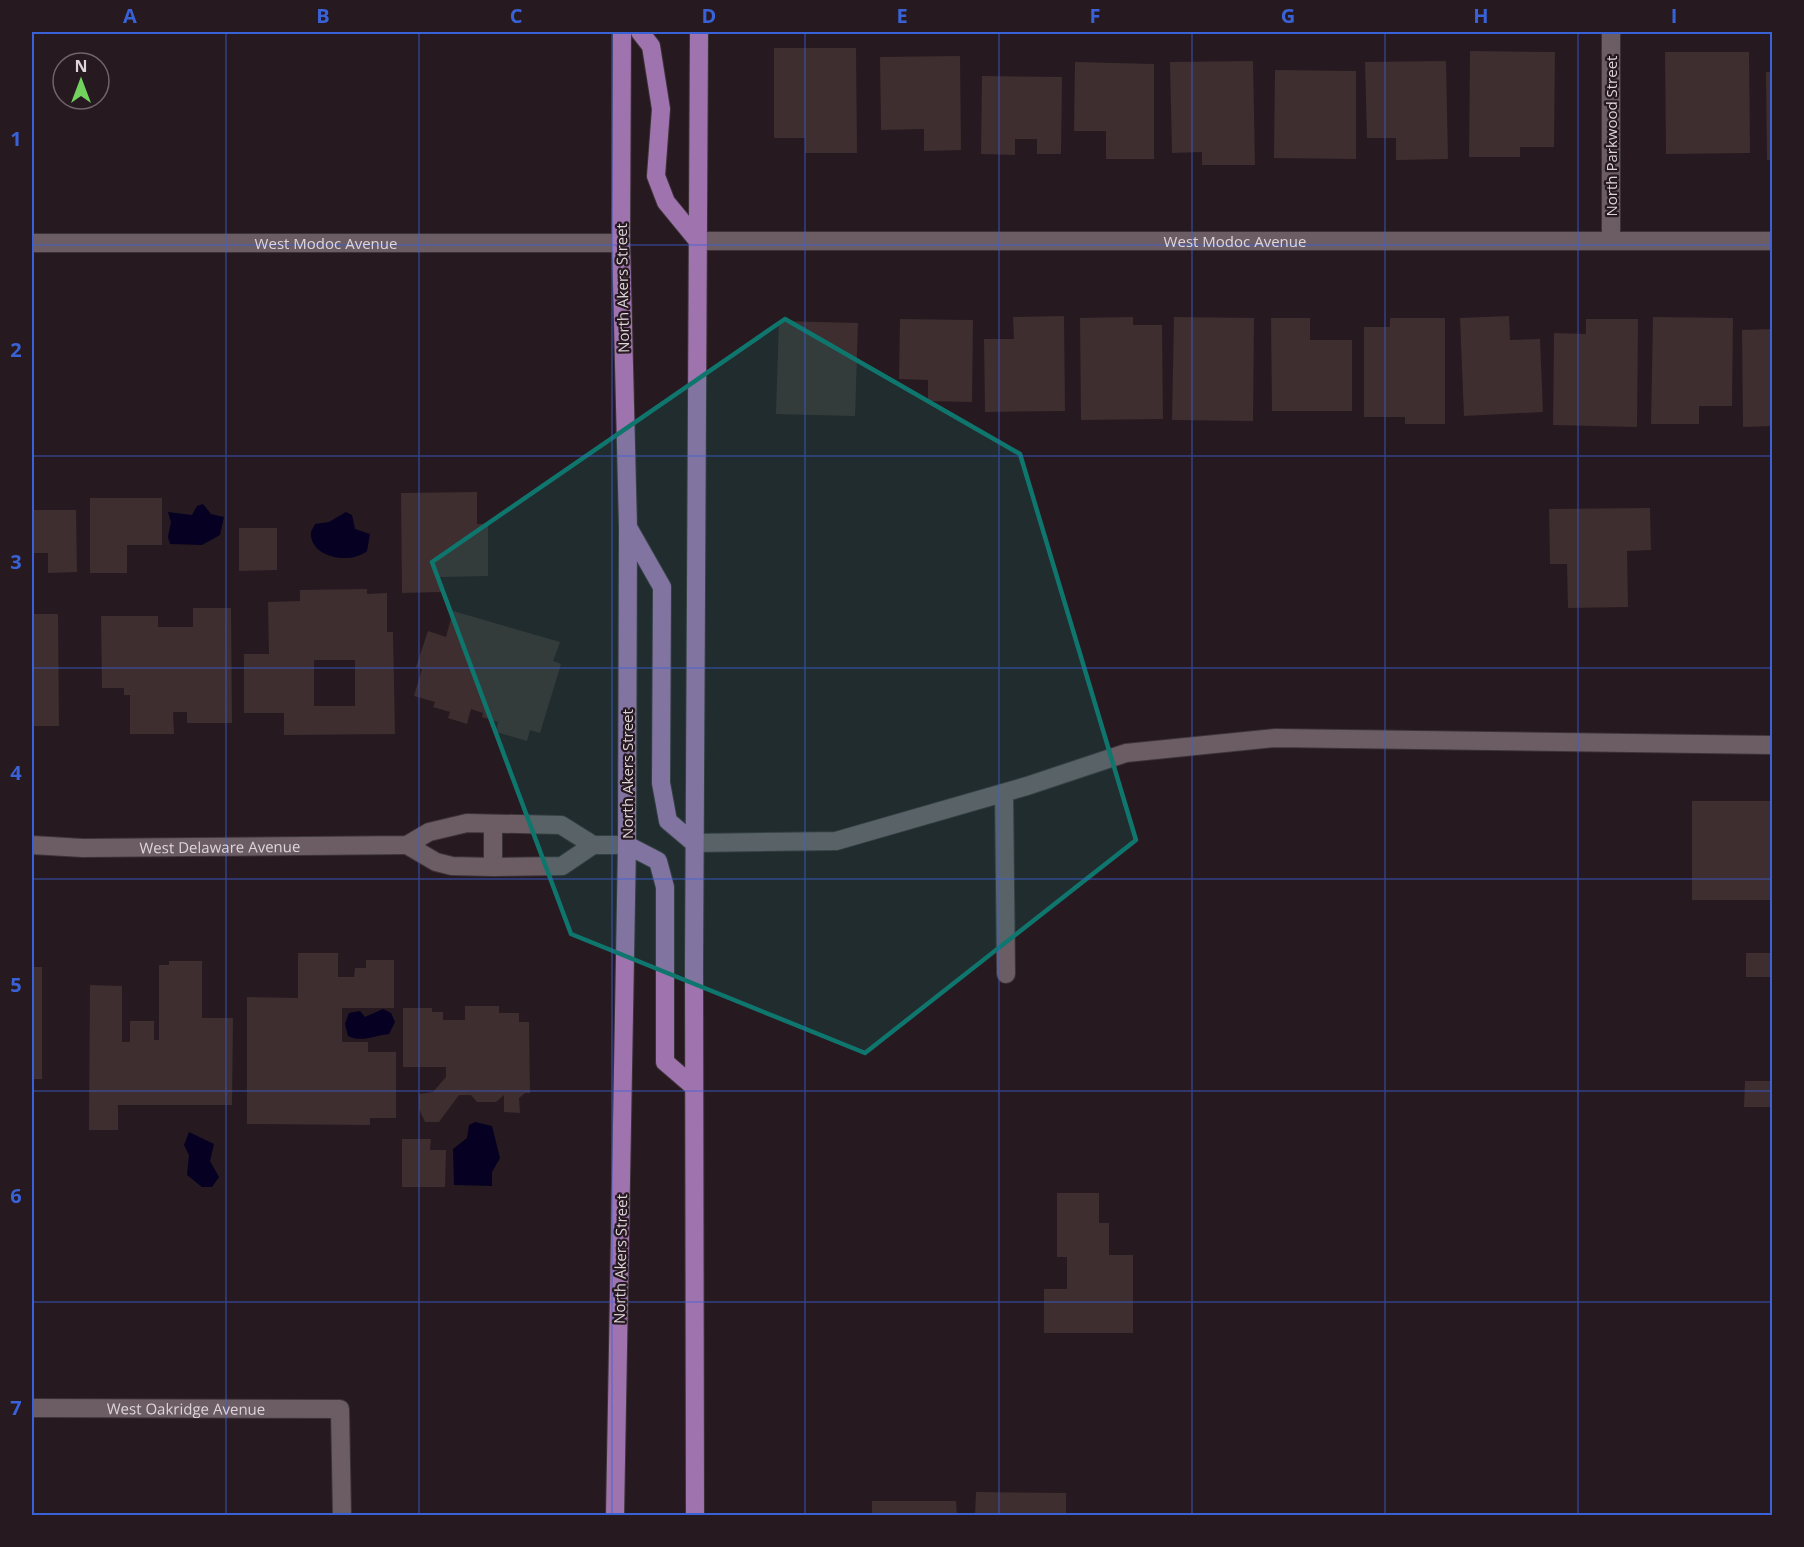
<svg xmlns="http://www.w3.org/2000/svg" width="1804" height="1547" font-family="'Open Sans',sans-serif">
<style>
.water{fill:#060022}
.building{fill:#3e2e2f;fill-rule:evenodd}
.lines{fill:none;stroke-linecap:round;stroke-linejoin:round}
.minor-casing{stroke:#3c3338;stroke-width:20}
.major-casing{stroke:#3c3338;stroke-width:20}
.minor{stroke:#6c5d65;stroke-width:18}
.major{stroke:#9f73ad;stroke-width:18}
.marked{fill:#0f766e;fill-opacity:0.2;stroke:#0f766e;stroke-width:4.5;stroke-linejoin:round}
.grid{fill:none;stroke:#3a62d8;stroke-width:1.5;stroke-opacity:0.55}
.labels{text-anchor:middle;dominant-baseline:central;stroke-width:4.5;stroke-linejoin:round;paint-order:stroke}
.street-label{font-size:15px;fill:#ded5da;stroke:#261920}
.neatline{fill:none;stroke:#3a62d8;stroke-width:2}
.grid-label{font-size:20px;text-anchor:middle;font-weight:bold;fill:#3a62d8}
</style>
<rect width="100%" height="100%" fill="#261920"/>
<!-- water -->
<path class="water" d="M203 504 211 514 224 517 220 535 202 545 170 544 168 537 171 522 168 512 192 515 197 506Z
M346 512 352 515 355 529 370 534 367 551C351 565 309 558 311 532L315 524 329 522Z
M383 1009 391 1013 395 1022 389 1034C376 1035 361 1043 348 1036L345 1024 349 1013 360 1011 365 1017Z
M475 1122 492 1126 500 1158 492 1172V1186L454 1185 453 1149 467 1138 469 1125Z
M189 1132 214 1144 210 1161 219 1177 212 1187H202L187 1175 189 1155 184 1145Z"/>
<!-- building -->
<path class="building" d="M774 48H856L857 153H805V138H774Z
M1470 51 1555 52 1554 147H1520V157H1469Z
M1665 52H1749L1750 153 1666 154Z
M960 56 961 150 924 151V129L881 130 880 57Z
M1253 61 1255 165H1202V152L1172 153 1170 62Z
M1446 61 1448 159 1396 160V138H1367L1365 62Z
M1075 62 1154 64V159H1106V131H1074Z
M1275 70 1356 71V159L1274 158Z
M1766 72H1772V160H1767Z
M982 76 1062 77 1061 154H1037V139H1015V155L981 154Z
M1064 316 1065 411 985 412 984 339H1014L1013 317Z
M1509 316 1510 340 1540 339 1543 412 1464 416 1460 318Z
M1133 317V325H1162L1163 419 1081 420 1080 318Z
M1174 317 1254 318 1253 421 1172 420Z
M1653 317 1733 318 1732 406H1699V424H1651Z
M1271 318H1310V340H1352V411H1272Z
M1390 318H1445V424H1405V417H1364V327H1390Z
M900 319 973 320 972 402 928 401V380L899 379Z
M1586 319H1638L1637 427 1553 425 1554 333 1586 334Z
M779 321 858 323 855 416 776 414Z
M1772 329V426L1743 427 1742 330Z
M477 492V524H488V576L440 577 441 592 402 593 401 493Z
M90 498H162V545H127V573H90Z
M1650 508 1651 550 1627 551 1628 607 1568 608 1567 564H1550L1549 509Z
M32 510H76L77 572 48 573V553H32Z
M239 528H277V570L239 571Z
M367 589V594L387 593V632H393L395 734 284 735V713H244V654H269L268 602 300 601V590ZM314 660H355V706H314Z
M193 608H231L232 723H187V712H173L174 734H130V695H124V688H102L101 616H158V627H193Z
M453 611 560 642 553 661 561 664 540 733 530 730 527 741 496 732 498 722 482 717 483 713 471 709 467 724 448 718 450 712 433 707 435 702 414 696 422 669 416 667 428 631 446 637Z
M32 614H58L59 726H32Z
M1692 801H1772V900H1692Z
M298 953H338V977H354L355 968H366V960H394V1008H342V1042H368V1052H396V1118H370V1125L247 1124V997L298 998Z
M1746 953H1772V977H1746Z
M169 961H202V1018H233L232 1105H118V1130H89L90 985 122 986V1042H130V1021H154V1040H159V965H169Z
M32 967H42V1079H32Z
M465 1006H499V1013H519V1022H529L530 1093H525L519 1098 520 1113 504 1112V1095L496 1102H477L471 1095H459L439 1122H425L419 1109V1094L433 1092 446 1077V1067H403V1008H432V1012H443V1020H465Z
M1745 1081H1772V1107H1744Z
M402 1139H431L430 1150H446L445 1187H402Z
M1057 1193H1099V1223H1109V1255H1133V1333H1044V1289H1067V1257H1057Z
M976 1492 1066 1493V1516H975Z
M872 1501H956L957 1516H872Z"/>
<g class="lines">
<!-- minor casing -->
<g class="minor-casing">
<g id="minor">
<path d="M1611 32V241"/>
<path id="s1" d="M698 241H1772"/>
<path id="s2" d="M32 243H621"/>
<path d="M1004 793 1006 974"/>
<path d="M493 824V867"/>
<path d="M694 843 836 841 1027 786 1126 753 1275 738 1772 745"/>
<path id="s3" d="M32 845 83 848 407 845 429 832 467 823 561 825 593 845H627"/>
<path d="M407 845 436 862 452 866 493 867 562 866 593 845"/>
<path id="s4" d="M32 1408 340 1409 342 1516"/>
</g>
</g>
<!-- major casing -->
<g class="major-casing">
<path id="major" d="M640 32 651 46 661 109 656 176 666 202 698 241
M629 529 662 587 661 783 668 821 694 843
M627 845 658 861 665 887V1062L694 1087
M615 1516 627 845 628 527 621 243 622 32
M695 1516 694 966 699 32"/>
</g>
<!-- minor -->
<use href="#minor" class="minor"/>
<!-- major -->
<use href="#major" class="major"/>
</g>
<!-- marked area -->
<path class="marked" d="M785 319 1020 454 1136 840 865 1053 571 934 432 562Z"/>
<!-- grid -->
<path class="grid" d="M226 32V1516M419 32V1516M612 32V1516M805 32V1516M999 32V1516M1192 32V1516M1385 32V1516M1578 32V1516M32 245H1772M32 456H1772M32 668H1772M32 879H1772M32 1091H1772M32 1302H1772"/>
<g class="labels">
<!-- street labels -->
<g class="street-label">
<text transform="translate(1611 136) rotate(-90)">North Parkwood Street</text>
<text stroke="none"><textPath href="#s1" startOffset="537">West Modoc Avenue</textPath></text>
<text stroke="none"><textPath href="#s2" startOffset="294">West Modoc Avenue</textPath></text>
<text transform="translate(622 288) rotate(-91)">North Akers Street</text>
<text transform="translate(627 774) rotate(-90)">North Akers Street</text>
<text stroke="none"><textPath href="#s3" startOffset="188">West Delaware Avenue</textPath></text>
<text transform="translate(620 1259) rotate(-89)">North Akers Street</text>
<text stroke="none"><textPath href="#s4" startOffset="154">West Oakridge Avenue</textPath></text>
</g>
</g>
<!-- border -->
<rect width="1804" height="1547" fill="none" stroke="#261920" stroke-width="66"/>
<!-- north arrow -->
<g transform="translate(81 81)"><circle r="28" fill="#261920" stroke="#70646a" stroke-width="1.5"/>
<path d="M0-4.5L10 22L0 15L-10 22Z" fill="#72d25e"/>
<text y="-9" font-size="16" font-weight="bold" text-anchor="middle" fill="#ded5da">N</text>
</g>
<rect x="33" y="33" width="1738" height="1481" class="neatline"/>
<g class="grid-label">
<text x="130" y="23">A</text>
<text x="323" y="23">B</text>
<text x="516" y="23">C</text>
<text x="709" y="23">D</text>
<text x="902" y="23">E</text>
<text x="1095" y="23">F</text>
<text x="1288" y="23">G</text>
<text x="1481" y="23">H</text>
<text x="1674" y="23">I</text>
<text x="16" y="146">1</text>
<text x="16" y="357">2</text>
<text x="16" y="569">3</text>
<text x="16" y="780">4</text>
<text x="16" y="992">5</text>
<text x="16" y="1203">6</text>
<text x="16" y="1415">7</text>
</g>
</svg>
